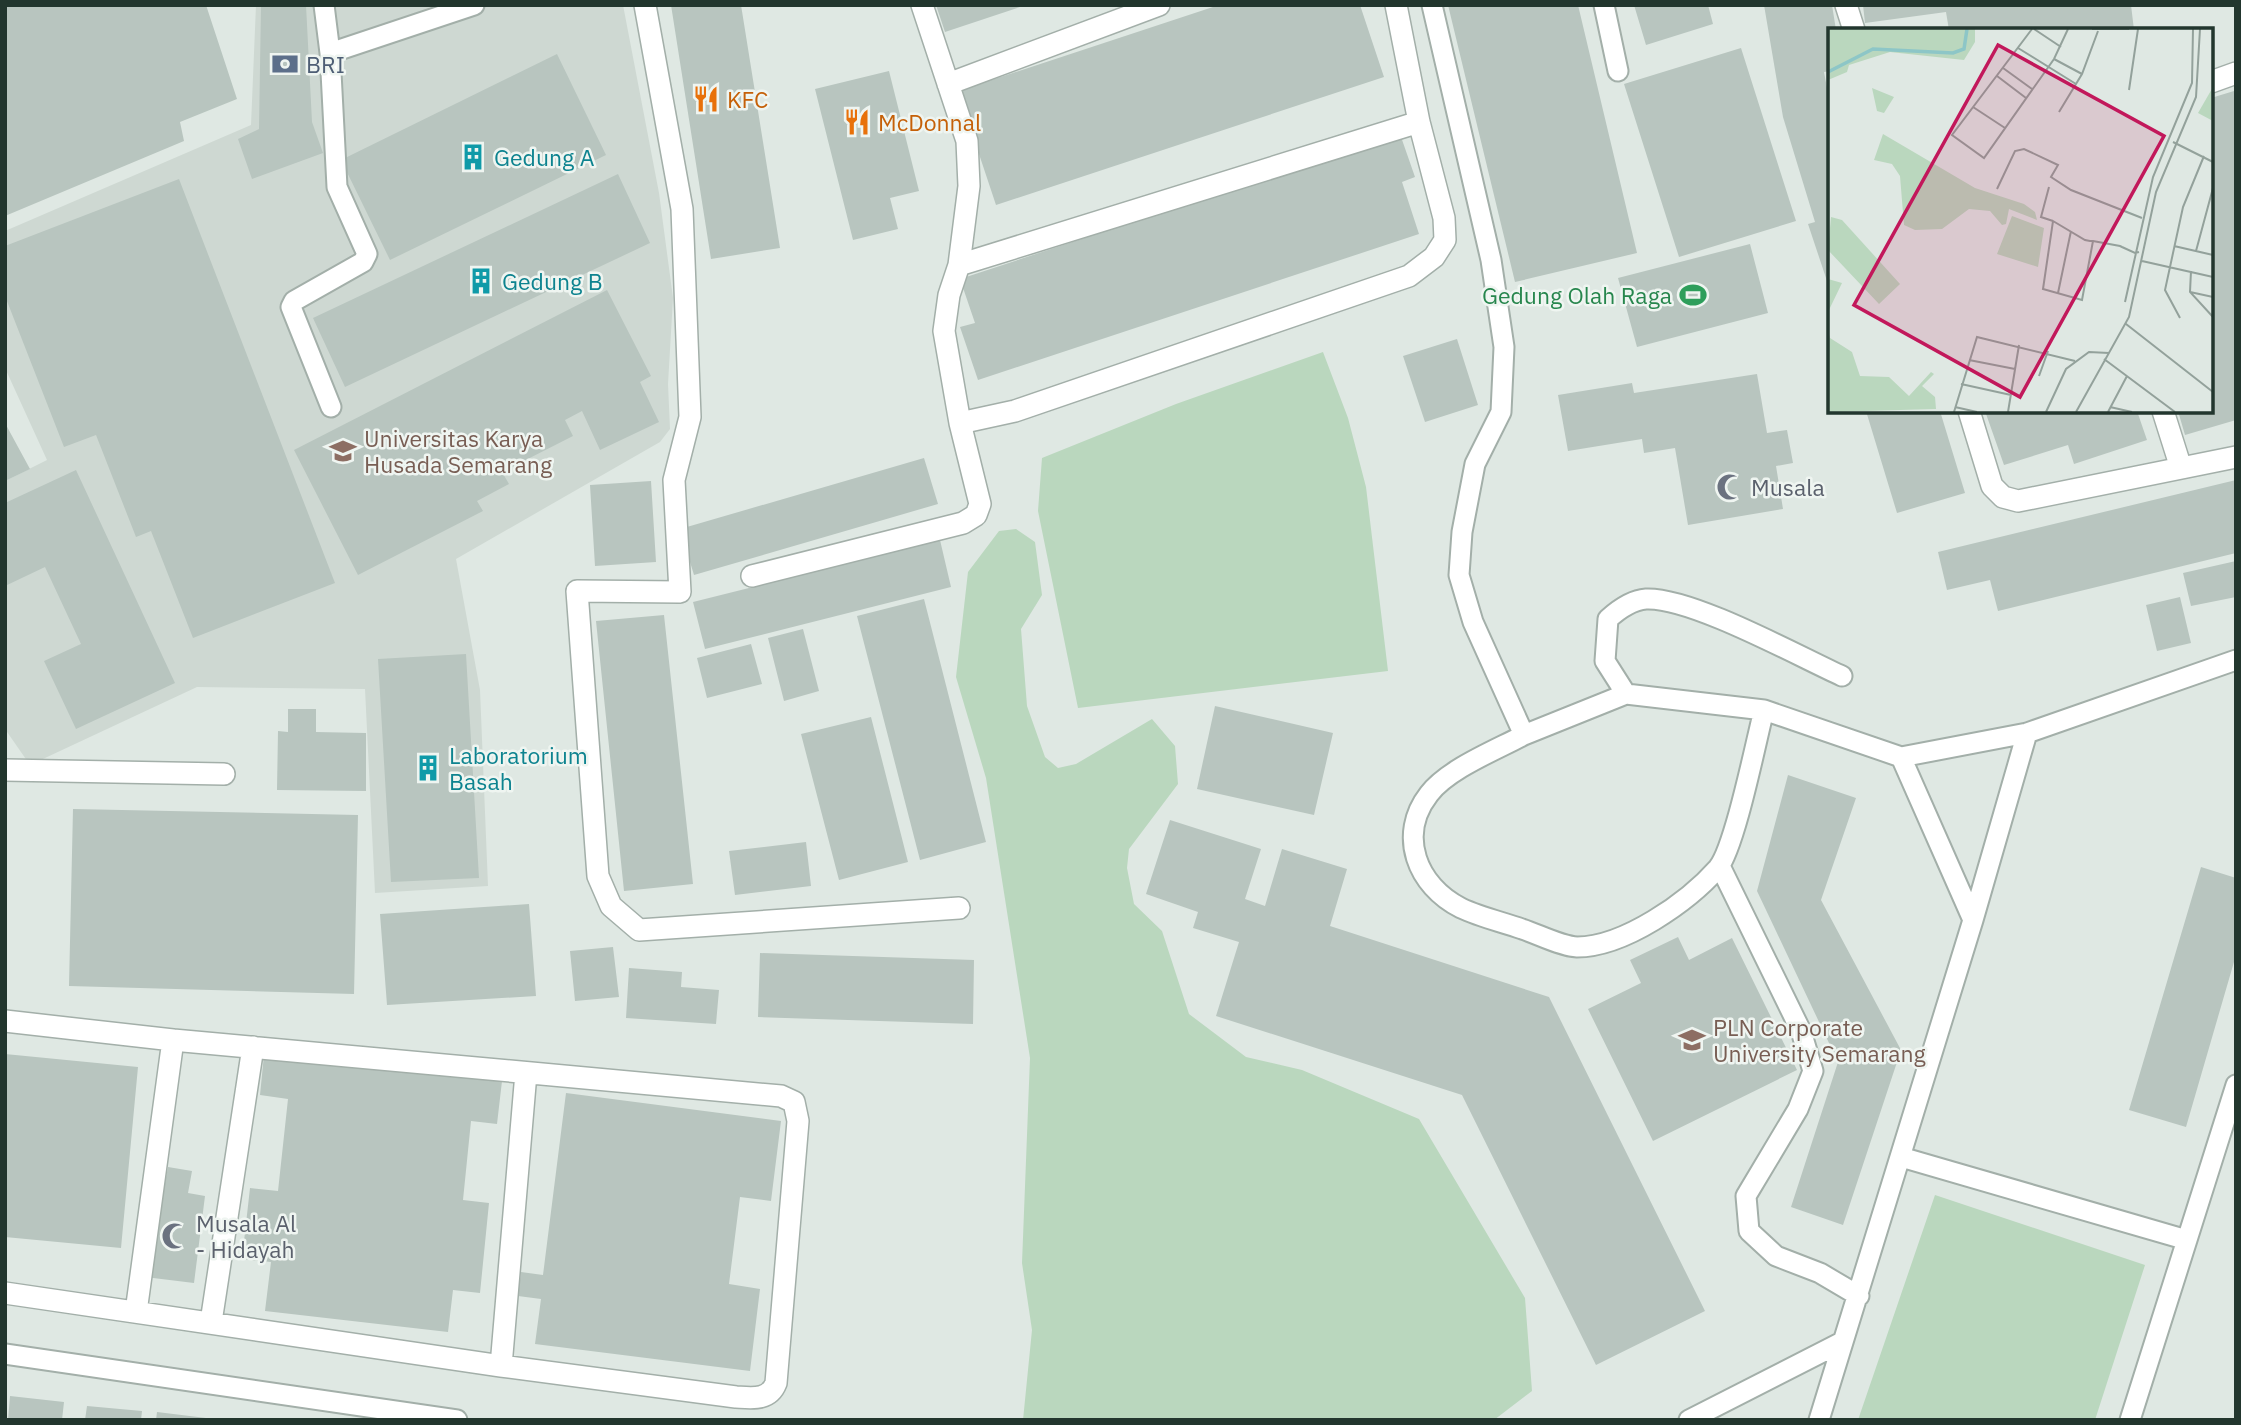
<svg xmlns="http://www.w3.org/2000/svg" width="2241" height="1425" font-family="'IBM Plex Sans',sans-serif">
<style>
.built{fill:#ced8d2}
.green{fill:#bad7be}
.building{fill:#b8c5bf}
.lines{fill:none;stroke-linecap:round;stroke-linejoin:round}
.service-casing{stroke:#a3afa9;stroke-width:23}
.minor-casing{stroke:#a3afa9;stroke-width:24}
.service{stroke:#fff;stroke-width:19}
.minor{stroke:#fff;stroke-width:21}
.labels{text-anchor:middle;dominant-baseline:central;stroke-width:5;stroke-linejoin:round;paint-order:stroke}
.service-label{font-size:23px;fill:#4e5e75;stroke:#eff5f1;text-anchor:start}
.food-label{font-size:23px;fill:#c56008;stroke:#eff5f1;text-anchor:start}
.culture-label{font-size:23px;fill:#0d838f;stroke:#eff5f1;text-anchor:start}
.leisure-label{font-size:23px;fill:#27864d;stroke:#eff5f1;text-anchor:end}
.education-label{font-size:23px;fill:#785e54;stroke:#eff5f1;text-anchor:start}
.worship-label{font-size:23px;fill:#5b616d;stroke:#eff5f1;text-anchor:start}
.inset-river{fill:none;stroke:#8dc6c7;stroke-width:3.5}
.inset-road{fill:none;stroke:#93a19b;stroke-width:2}
.view{fill:#c2185b;fill-opacity:0.15;stroke:#c2185b;stroke-width:3.5}
.inset-edge{fill:none;stroke:#22362e;stroke-width:3.5}
</style>
<rect width="100%" height="100%" fill="#dfe8e3"/>
<!-- built -->
<path class="built" d="M256 5H623L659 193 673 298 668 384 670 429 660 442 456 559 480 690 488 886 375 893 365 689 197 687 30 765 5 729V481L47 460 5 368V231L251 125Z"/>
<!-- green -->
<path class="green" d="M1323 352 1348 418 1366 487 1388 671 1078 708 1038 511 1042 458 1176 404Z
M1016 529 1035 542 1042 595 1021 629 1027 706 1045 757 1058 768 1076 764 1152 719 1175 746 1178 784 1129 849 1127 868 1134 904 1162 931 1189 1014 1246 1057 1302 1070 1419 1119 1525 1298 1532 1391 1494 1420H1023L1032 1330 1022 1263 1030 1058 986 778 956 677 968 572 999 531Z
M1935 1195 2145 1265 2095 1420H1858Z"/>
<!-- building -->
<path class="building" d="M27 5H206L237 99 180 122 184 141 5 216V7Z
M261 5H306L312 122 323 153 252 179 238 139 259 129Z
M671 5H741L780 248 711 259Z
M936 5H1023V6L945 32Z
M1219 5H1360L1384 77 996 205 958 91Z
M1448 5H1578L1637 253 1515 282Z
M1634 5H1708L1713 24 1646 45Z
M1764 5H1832L1836 30H1830V71L1824 72 1830 104V290L1808 224 1815 222 1783 117Z
M1863 5H2131L2134 30H1949L1946 12 1865 23Z
M1741 48 1796 221 1679 257 1624 84Z
M557 54 606 155 390 260 341 160Z
M889 71 919 191 890 198 898 229 853 240 815 89Z
M2234 91 2236 420 2185 435 2178 411H2211V98Z
M1400 134 1415 177 1402 182 1419 234 978 380 960 327 975 323 960 279Z
M618 174 650 243 345 387 313 318Z
M179 179 335 583 193 638 151 531 136 537 96 435 64 447 5 296V246Z
M1750 244 1768 313 1637 347 1618 278Z
M607 290 651 376 640 382 659 422 600 450 582 411 565 420 573 436 502 472 509 484 477 501 483 511 358 575 294 450Z
M1457 339 1478 405 1425 422 1403 356Z
M1757 374 1767 433 1787 430 1793 463 1776 466 1783 509 1688 525 1675 448 1644 453 1642 439 1568 451 1558 395 1632 383 1634 393Z
M1866 411H1940L1965 493 1897 513Z
M1985 411H2137L2147 440 2074 464 2068 445 2004 465Z
M5 423 30 469 5 481Z
M924 458 938 504 694 575 680 529Z
M76 470 175 683 76 729 44 661 81 644 45 567 5 586V503Z
M2236 480V553L1998 611 1990 580 1947 590 1938 552Z
M651 481 656 562 595 566 590 485Z
M940 540 951 587 705 649 693 602Z
M2236 561V597L2191 606 2183 573Z
M2180 597 2191 643 2157 651 2146 605Z
M924 599 986 842 920 860 857 616Z
M664 615 693 884 624 891 596 621Z
M803 629 819 691 784 701 768 638Z
M751 644 762 684 707 698 697 658Z
M466 654 479 878 391 882 378 659Z
M1215 706 1333 733 1314 815 1197 789Z
M288 709H316V732L366 733V791L277 790 278 731 288 732Z
M871 717 908 862 839 880 801 734Z
M1788 775 1856 798 1821 900 1901 1050 1843 1225 1791 1207 1838 1062 1757 891Z
M73 809 358 815 354 994 69 986Z
M1170 820 1261 849 1245 899 1265 906 1282 849 1347 869 1330 926 1549 997 1705 1311 1596 1365 1462 1095 1216 1016 1239 942 1193 928 1198 912 1146 894Z
M806 842 811 886 735 895 729 851Z
M2201 867 2236 878V955L2186 1127 2129 1110Z
M529 904 536 996 387 1005 380 914Z
M1678 937 1689 960 1732 938 1797 1070 1653 1141 1588 1009 1641 983 1630 960Z
M613 947 619 997 575 1001 570 951Z
M760 953 974 960 973 1024 758 1017Z
M629 968 682 972 681 987 719 990 716 1024 626 1018Z
M5 1054 138 1067 121 1248 5 1237Z
M264 1055 502 1081 497 1124 471 1121 463 1200 489 1203 480 1293 453 1290 448 1332 265 1311 271 1262 242 1259 250 1188 278 1191 288 1099 260 1095Z
M566 1093 781 1121 771 1201 740 1197 729 1284 760 1289 750 1371 535 1344 541 1299 518 1296 521 1272 543 1275Z
M168 1167 192 1171 188 1193 205 1196 194 1283 145 1277 157 1187 164 1188Z
M10 1396 64 1402 62 1420H8Z
M87 1406 142 1411 141 1420H85Z
M157 1412 206 1418V1420H156Z"/>
<g class="lines">
<!-- service casing -->
<g class="service-casing">
<path id="service" d="M324 5 330 53 337 187 367 254 363 262 294 301 291 307 331 407
M1432 5 1491 260 1504 347 1501 412 1475 464 1462 532 1459 575 1473 622 1524 735C1496 750 1448 769 1429 794 1397 835 1417 886 1461 908 1480 917 1502 922 1522 929 1538 934 1560 946 1577 947 1624 947 1688 902 1718 868 1735 847 1756 741 1764 710
M1604 5 1618 71
M330 53 474 5
M1626 694 1764 710 1901 757 1973 920
M1524 735 1626 694 1605 661 1608 619C1618 610 1632 600 1646 599 1691 597 1796 655 1842 676
M1901 757 2027 733 2236 660
M1720 866 1801 1031 1813 1071 1798 1109 1746 1196 1749 1231 1776 1256 1820 1273 1859 1296
M1901 1157 2187 1240
M5 1354 457 1420
M1689 1420 1842 1342
M1819 1420 1973 920 2027 733
M2130 1420 2236 1085"/>
</g>
<!-- minor casing -->
<g class="minor-casing">
<path id="minor" d="M645 5 682 209 690 417 674 480 680 592 577 591 598 876 611 906 639 930 959 908
M922 5 967 141 969 186 959 265 949 295 944 331 960 423 1015 411 1409 276 1434 257 1445 240 1444 218 1419 122 1396 5
M1846 5 1854 30
M2211 82 2236 73
M948 84 1159 5
M959 265 1419 122
M1969 411 1992 486 2003 497 2018 501 2236 457
M2163 411 2181 468
M752 576 963 523 976 515 980 504 960 423
M5 770 224 774
M5 1021 173 1040 781 1096 794 1102 798 1121 776 1383C769 1401 752 1398 736 1397L501 1366 5 1293
M136 1312 173 1040
M211 1322 253 1047
M501 1366 526 1073"/>
</g>
<!-- service -->
<use href="#service" class="service"/>
<!-- minor -->
<use href="#minor" class="minor"/>
</g>
<!-- icons -->
<defs>
<g id="bank-bare" transform="scale(2.1)"><path d="M-6-4H6V4H-6ZM0-2.3a2.3 2.3 0 1 0 0 4.6a2.3 2.3 0 1 0 0-4.6Z" fill="#5c6f8a" stroke="#eff5f1" stroke-width="2.5" paint-order="stroke"/></g>
<g id="restaurant-bare" transform="scale(2.1)"><path d="M-5-6h1v4h1v-4h1v4h1v-4h1v5L-1.5 .5V6h-2V.5L-5-1ZM5-6V6H3V1.5H1.5Q1.5-4 5-6Z" fill="#e8710a" stroke="#eff5f1" stroke-width="2.5" paint-order="stroke"/></g>
<g id="building-bare" transform="scale(2.1)"><path d="M-4-6H4V6H1V3H-1V6H-4ZM-2.5-4.3h1.7v1.8h-1.7ZM.8-4.3h1.7v1.8H.8ZM-2.5-1h1.7V.8h-1.7ZM.8-1h1.7V.8H.8Z" fill="#0f9aa8" stroke="#eff5f1" stroke-width="2.5" paint-order="stroke"/></g>
<g id="stadium-bare" transform="scale(2.1)"><path d="M0-5a6.5 5 0 1 0 0 10a6.5 5 0 1 0 0-10ZM-3.5-1.8h7v3.6h-7Z" fill="#2e9e5b" stroke="#eff5f1" stroke-width="2.5" paint-order="stroke"/></g>
<g id="university-bare" transform="scale(2.1)"><path d="M0-5L7-2L0 1L-7-2ZM-4 1L0 2.5L4 1V4Q0 6-4 4Z" fill="#8d6e63" stroke="#eff5f1" stroke-width="2.5" paint-order="stroke"/></g>
<g id="mosque-bare" transform="scale(2.1)"><path d="M3.5-4.9A6 6 0 1 0 3.5 4.9A5 5 0 1 1 3.5-4.9Z" fill="#6b7280" stroke="#eff5f1" stroke-width="2.5" paint-order="stroke"/></g>
<g id="school-bare" transform="scale(2.1)"><path d="M0-5L7-2L0 1L-7-2ZM-4 1L0 2.5L4 1V4Q0 6-4 4Z" fill="#8d6e63" stroke="#eff5f1" stroke-width="2.5" paint-order="stroke"/></g>
</defs>
<g fill-rule="evenodd">
<use href="#bank-bare" x="285" y="64"/>
<use href="#restaurant-bare" x="706" y="99"/>
<use href="#restaurant-bare" x="857" y="122"/>
<use href="#building-bare" x="473" y="157"/>
<use href="#building-bare" x="481" y="281"/>
<use href="#stadium-bare" x="1693" y="295"/>
<use href="#university-bare" x="343" y="451"/>
<use href="#mosque-bare" x="1730" y="487"/>
<use href="#building-bare" x="428" y="768"/>
<use href="#school-bare" x="1692" y="1040"/>
<use href="#mosque-bare" x="175" y="1236"/>
</g>
<g class="labels">
<!-- service labels -->
<g class="service-label">
<text x="306" y="64">BRI</text>
</g>
<!-- food labels -->
<g class="food-label">
<text x="727" y="99">KFC</text>
<text x="878" y="122">McDonnal</text>
</g>
<!-- culture labels -->
<g class="culture-label">
<text x="494" y="157">Gedung A</text>
<text x="502" y="281">Gedung B</text>
<text x="449" y="755">Laboratorium<tspan x="449" dy="26">Basah</tspan></text>
</g>
<!-- leisure labels -->
<g class="leisure-label">
<text x="1672" y="295">Gedung Olah Raga</text>
</g>
<!-- education labels -->
<g class="education-label">
<text x="364" y="438">Universitas Karya<tspan x="364" dy="26">Husada Semarang</tspan></text>
<text x="1713" y="1027">PLN Corporate<tspan x="1713" dy="26">University Semarang</tspan></text>
</g>
<!-- worship labels -->
<g class="worship-label">
<text x="1751" y="487">Musala</text>
<text x="196" y="1223">Musala Al<tspan x="196" dy="26">- Hidayah</tspan></text>
</g>
</g>
<!-- overview -->
<g transform="translate(1828 28)">
<rect width="385" height="385" fill="#dfe8e3"/>
<path d="M0 1H147V14L136 32 62 24 21 37 19 44 0 52ZM385 59V93L370 85ZM44 60 66 69 56 85 49 83ZM55 106 147 160 196 176 207 184 209 192 181 181 178 196 174 197 162 183 141 181 114 201 87 202 76 197 72 148 64 136 46 132ZM184 188 216 200 210 239 169 226ZM3 189 14 192 72 256 51 276 0 222ZM0 251 14 255 0 284ZM0 303 2 310 24 324 32 348 61 349 81 368 103 344 106 346 94 358 107 369 108 381 0 384Z" fill="#bad7be"/>
<path class="inset-river" d="M0 44 45 21 125 25 136 21 139 1"/>
<path class="inset-road" d="M204 1 124 107 156 130 226 31 240 1M206 1 233 19M264 1H301M190 20 248 56M226 31 254 46M175 40 204 61M169 48 198 70M301 62 310 1M145 79 177 100M231 84 254 46 270 3M345 114 385 134M221 159 213 189 225 193M169 161 187 123 196 121 230 137 223 149 243 162 314 190M265 213 254 272 215 261 225 193 257 212 262 213H265L292 218 294 219 307 225 311 224M346 218 385 227M368 223 385 160M314 233 385 249M363 243 362 264 385 289M362 264 385 269M230 265 243 203M297 274 325 149 364 55 365 1M352 290 337 262 355 179 376 128M298 296 385 364M276 331 347 384M141 332 187 341M211 348 220 323M133 356 183 367M127 379 149 384M282 379 304 384M126 384 149 309 247 333M180 384 191 317M218 384 238 341 261 324 281 325M248 384 301 289 328 164 368 69 372 1M280 384 299 348"/>
<path class="view" d="M170 17 336 108 192 369 26 277Z"/>
<rect width="385" height="385" class="inset-edge"/>
</g>
<!-- border -->
<rect width="2241" height="1425" fill="none" stroke="#22362e" stroke-width="14"/>
</svg>
